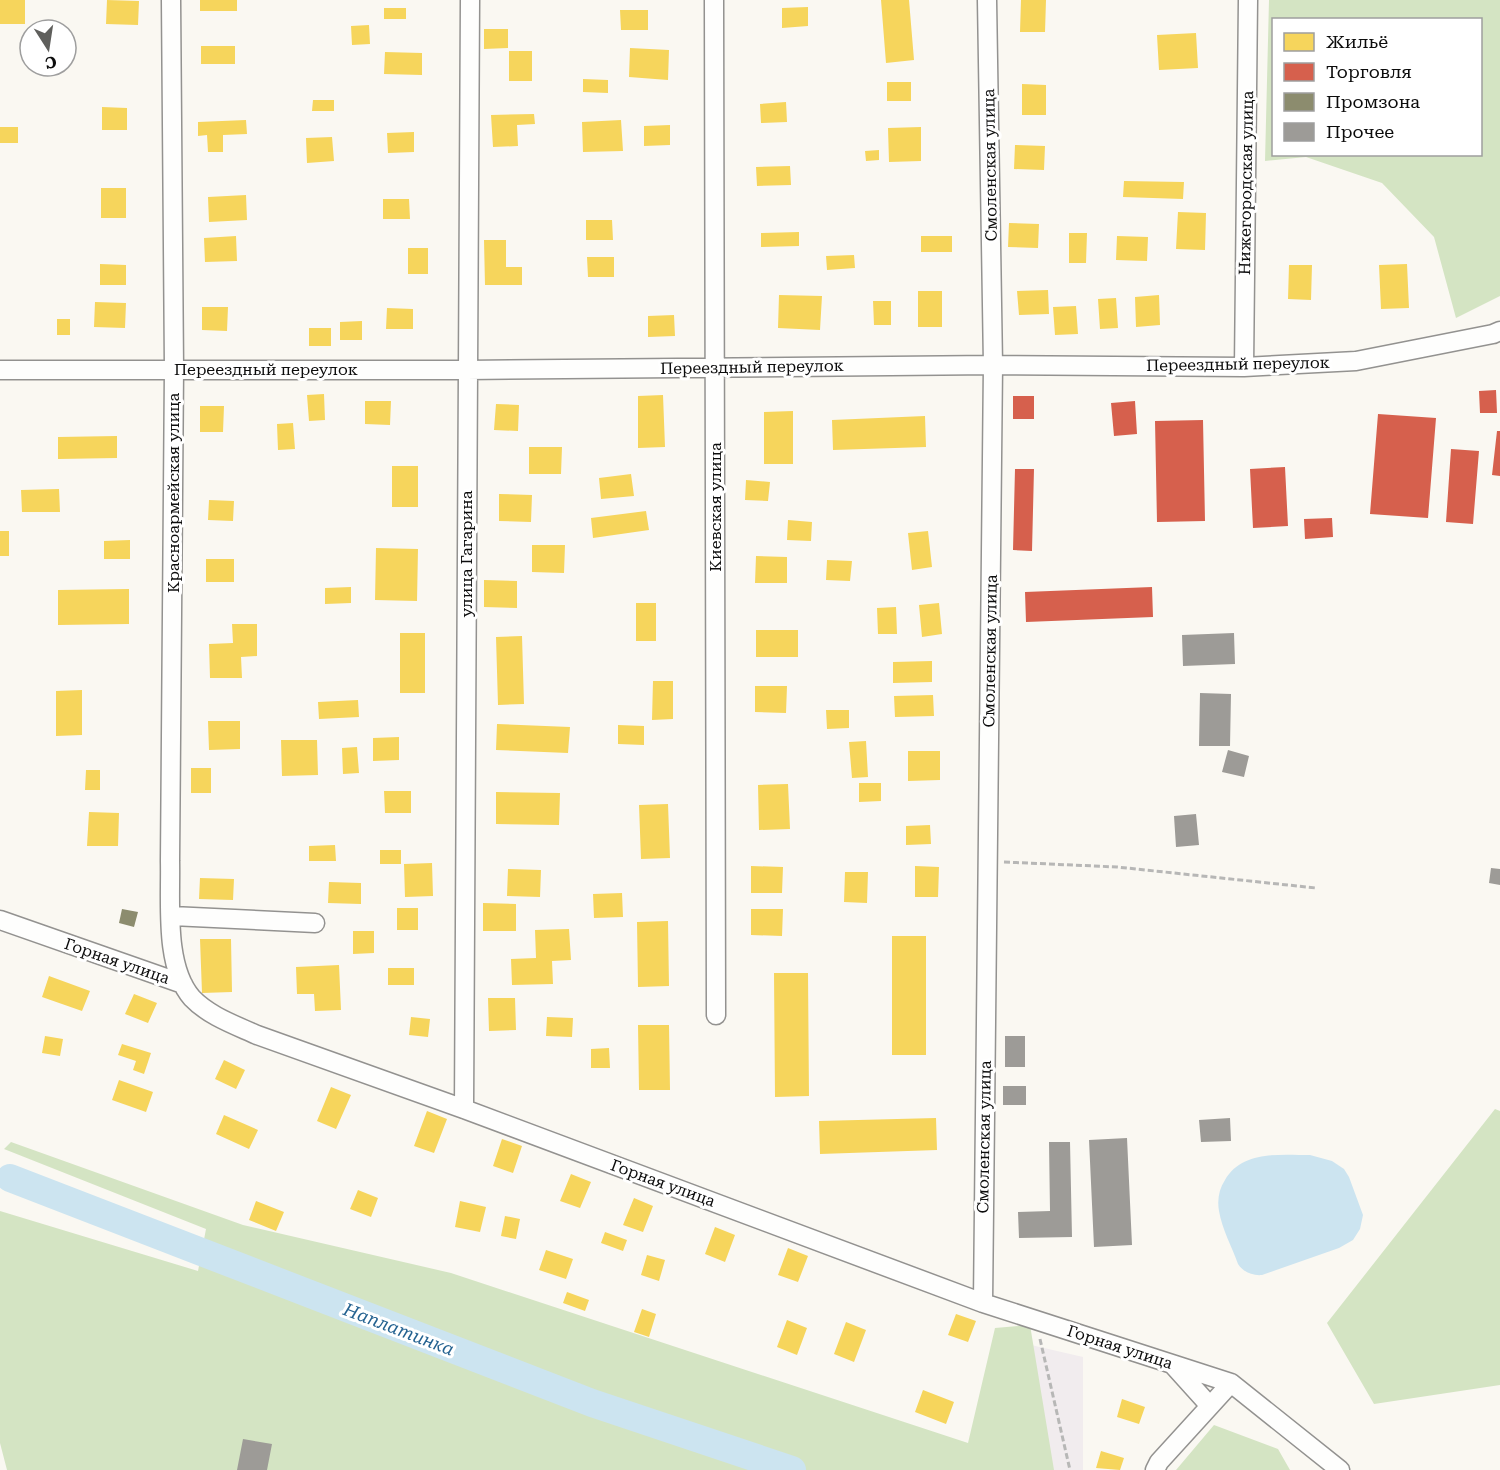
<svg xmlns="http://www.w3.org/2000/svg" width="1500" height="1470" font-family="'Roboto Serif',serif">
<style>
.industrial{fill:#f1ecee}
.forest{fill:#d4e4c3;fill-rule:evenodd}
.water{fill:#cce4f0}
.homes{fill:#f6d55c}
.shops{fill:#d6604d}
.industry{fill:#8c8c6e}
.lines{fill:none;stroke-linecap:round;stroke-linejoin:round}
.river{stroke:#cce4f0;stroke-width:28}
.building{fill:#9d9b97}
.minor-casing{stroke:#939290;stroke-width:21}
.path{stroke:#b7b7b6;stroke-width:3;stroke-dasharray:6 3;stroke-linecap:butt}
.minor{stroke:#fefefd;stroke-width:18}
.labels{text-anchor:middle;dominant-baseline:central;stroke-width:6;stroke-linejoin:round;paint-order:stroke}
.street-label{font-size:16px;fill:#0c0c0c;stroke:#fff}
.water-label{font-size:18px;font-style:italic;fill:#246290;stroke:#fff}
</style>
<rect width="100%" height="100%" fill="#faf8f2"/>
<!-- industrial -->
<path class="industrial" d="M1009 1340 1083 1357V1470H1038Z"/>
<!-- forest -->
<path class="forest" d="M1269 0H1500V296L1456 318 1434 237 1382 183 1306 157 1265 161ZM1274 20H1480V154H1274Z
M1495 1109 1500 1111V1385L1374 1404 1327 1323Z
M11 1142 243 1225 451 1273 968 1443 995 1328 1030 1325 1054 1470H7L0 1443V1211L198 1271 206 1229 4 1149Z
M1214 1425 1278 1449 1290 1470H1176Z"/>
<!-- water -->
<path class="water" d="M1310 1155 1332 1161 1344 1169 1349 1177 1363 1215 1360 1229 1353 1240 1339 1248 1262 1275C1253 1276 1243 1272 1238 1264 1232 1247 1222 1229 1219 1211 1217 1200 1219 1189 1225 1180 1242 1150 1281 1155 1310 1155Z"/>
<!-- homes -->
<path class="homes" d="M0 0H25V24H0Z
M107 0 139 1 138 25 106 24Z
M200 0H237V11H200Z
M881 0H909L914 60 886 63Z
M1021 0H1046L1045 32H1020Z
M808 7V26L782 28V8Z
M384 8H406V19H384Z
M620 10H648V30H621Z
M369 25 370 44 352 45 351 26Z
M484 29H508V48L484 49Z
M1196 33 1198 68 1159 70 1157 35Z
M201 46H235V64H201Z
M630 48 669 50 668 80 629 77Z
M509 51H532V81H509Z
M385 52 422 53V75L384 74Z
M583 79 608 80V93L583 92Z
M887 82H911V101H887Z
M1022 84 1046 85V115H1022Z
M313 100H334V111H312Z
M786 102 787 122 761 123 760 104Z
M102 107 127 108V130H102Z
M534 114 535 124 517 125 518 146 493 147 491 115Z
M246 120 247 134 223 135V152H208L207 135 198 136V122Z
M621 120 623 151 583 152 582 122Z
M670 125V145L644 146V126Z
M0 127H18V143H0Z
M921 127V161L889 162 888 128Z
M414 132V152L388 153 387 133Z
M332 137 334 161 307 163 306 138Z
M1015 145 1045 146 1044 170 1014 169Z
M879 150V160L866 161 865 151Z
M790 166 791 185 757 186 756 167Z
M1124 181 1184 182 1183 199 1123 197Z
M101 188H126V218H101Z
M246 195 247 220 209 222 208 197Z
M383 199H409L410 219H383Z
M1178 212 1206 213 1205 250 1176 249Z
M586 220H612L613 240H586Z
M1009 223 1039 224 1038 248 1008 247Z
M799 232V246L761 247V233Z
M1069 233H1087L1086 263H1069Z
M236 236 237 261 205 262 204 238Z
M921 236H952V252H921Z
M1117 236 1148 237 1147 261 1116 260Z
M484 240H506V267H522V285H485Z
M408 248H428V274H408Z
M854 255 855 268 827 270 826 256Z
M587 257H614V277H588Z
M100 264 126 265V285H100Z
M1407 264 1409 308 1381 309 1379 265Z
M1289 265H1312L1311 300 1288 299Z
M1048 290 1049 314 1019 315 1017 291Z
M918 291H942V327H918Z
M779 295 822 296 820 330 778 328Z
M1159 295 1160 325 1136 327 1135 297Z
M1116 298 1118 328 1100 329 1098 299Z
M873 301H891V325H874Z
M95 302 126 303 125 328 94 327Z
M1076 306 1078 334 1055 335 1053 307Z
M202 307H228L227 331 202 330Z
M387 308 413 309V329H386Z
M674 315 675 336 648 337V316Z
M57 319H70V335H57Z
M362 321V340H340V322Z
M309 328H331V346H309Z
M324 394 325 420 309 421 307 395Z
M663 395 665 447 638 448V396Z
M365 401H391L390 425 365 424Z
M496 404 519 405 518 431 494 430Z
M200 406H224L223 432H200Z
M793 411V464H764V412Z
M925 416 926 447 833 450 832 420Z
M293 423 295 449 278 450 277 424Z
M117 436V458L58 459V437Z
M529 447H562L561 474H529Z
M392 466H418V507H392Z
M631 474 634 496 601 499 599 478Z
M746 480 770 482 768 501 745 500Z
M59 489 60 512H22L21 490Z
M499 494 532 495 531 522 499 521Z
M209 500 234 501 233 521 208 520Z
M646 511 649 530 593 538 591 518Z
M788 520 812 522 811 541 787 540Z
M0 531H9V556H0Z
M928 531 932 567 912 570 908 533Z
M130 540V559H104V541Z
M532 545H565L564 573 532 572Z
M376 548 418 549 417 601 375 600Z
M756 556 787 557V583H755Z
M206 559H234V582H206Z
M827 560 852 561 850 581 826 580Z
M484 580 517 581V608L484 607Z
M351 587V603L325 604V588Z
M129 589V624L58 625V590Z
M636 603H656V641H636Z
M939 603 942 634 922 637 919 605Z
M896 607 897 634H878L877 608Z
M232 624H257V656L241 657 242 678H210L209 644 233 643Z
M756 630H798V657H756Z
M400 633H425V693H400Z
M522 636 524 704 498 705 496 637Z
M932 661V682L893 683V662Z
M653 681H673V719L652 720Z
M755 686H787L786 713 755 712Z
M82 690V735L56 736V691Z
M933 695 934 716 895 717 894 696Z
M358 700 359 717 319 719 318 702Z
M826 710H849V728L827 729Z
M208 721H240V749L209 750Z
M497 724 570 727 568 753 496 750Z
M618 725 644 726V745L618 744Z
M399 737V760L373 761V738Z
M281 740H317L318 775 282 776Z
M866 741 868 777 852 778 849 742Z
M357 747 359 773 343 774 342 748Z
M908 751H940V780L908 781Z
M191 768H211V793H191Z
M86 770H100V790H85Z
M859 783H881V801L859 802Z
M788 784 790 829 759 830 758 785Z
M384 791H411V813H385Z
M496 792 560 793 559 825 496 824Z
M668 804 670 858 641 859 639 805Z
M89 812 119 813 118 846H87Z
M930 825 931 844 906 845V826Z
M335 845 336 861H309V846Z
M380 850H401V864H380Z
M432 863 433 896 405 897 404 864Z
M751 866 783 867 782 893H751Z
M915 866 939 867 938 897H915Z
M508 869 541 870 540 897 507 896Z
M845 872H868L867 903 844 902Z
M200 878 234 879 233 900 199 899Z
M329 882 361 883V904L328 903Z
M622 893 623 917 594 918 593 894Z
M483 903 516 904V931H483Z
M397 908H418V930H397Z
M751 909H783L782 936 751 935Z
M668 921 669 986 638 987 637 922Z
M569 929 571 960 552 961 553 984 512 985 511 959 536 958 535 930Z
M353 931H374V953L353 954Z
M892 936H926V1055H892Z
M200 939H231L232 992 202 993Z
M339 965 341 1010 315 1011 314 994H297L296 967Z
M388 968H414V985H388Z
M774 973H808L809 1096 775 1097Z
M49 976 90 991 82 1011 42 997Z
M134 994 157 1003 148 1023 125 1014Z
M488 998H515L516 1030 489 1031Z
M411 1017 430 1019 428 1037 409 1035Z
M547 1017 573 1018 572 1037 546 1036Z
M638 1025H669L670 1090H639Z
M45 1036 63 1039 60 1056 42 1053Z
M122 1044 151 1053 144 1074 133 1070 136 1061 118 1055Z
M609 1048 610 1068H591V1049Z
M224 1060 245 1070 236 1089 215 1079Z
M119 1080 153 1092 146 1112 112 1100Z
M331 1087 351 1095 336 1129 317 1121Z
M427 1111 447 1119 434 1153 414 1146Z
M224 1115 258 1130 249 1149 216 1134Z
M936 1118 937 1150 820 1154 819 1121Z
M502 1139 522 1146 513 1173 493 1166Z
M571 1174 591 1182 580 1208 560 1201Z
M358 1190 378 1198 371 1217 350 1209Z
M634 1198 653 1206 643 1232 623 1225Z
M256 1201 284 1212 276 1231 249 1220Z
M460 1201 486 1207 480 1232 455 1227Z
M505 1216 520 1219 516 1239 501 1236Z
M715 1227 735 1235 725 1262 705 1254Z
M605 1232 627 1240 623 1251 601 1243Z
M788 1248 808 1256 798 1282 778 1275Z
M546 1250 573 1259 566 1279 539 1270Z
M647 1255 665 1260 659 1281 641 1275Z
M567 1292 589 1300 585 1311 563 1303Z
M642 1309 656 1314 649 1337 634 1332Z
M956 1314 976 1321 968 1342 948 1335Z
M787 1320 807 1328 797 1355 777 1347Z
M846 1322 866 1330 854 1362 834 1354Z
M923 1390 954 1402 946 1424 915 1412Z
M1122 1399 1145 1407 1139 1424 1117 1417Z
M1101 1451 1124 1458 1120 1470 1096 1468Z"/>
<!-- shops -->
<path class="shops" d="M1496 390 1497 413H1480L1479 391Z
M1013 396H1034V419H1013Z
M1135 401 1137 434 1114 436 1111 403Z
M1378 414 1436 418 1428 518 1370 514Z
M1203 420 1205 521 1157 522 1155 421Z
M1497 431H1500V476L1492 475Z
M1451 449 1479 451 1473 524 1446 522Z
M1285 467 1288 526 1253 528 1250 469Z
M1015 469H1034L1032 551 1013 550Z
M1332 518 1333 537 1305 539 1304 519Z
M1152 587 1153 617 1026 622 1025 592Z"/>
<!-- industry -->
<path class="industry" d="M122 909 138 912 134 927 119 923Z"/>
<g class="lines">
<!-- river -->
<path class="river" d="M10 1178 592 1403 792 1470"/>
</g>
<!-- building -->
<path class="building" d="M1234 633 1235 664 1183 666 1182 635Z
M1200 693 1231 694 1230 746H1199Z
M1228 750 1249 756 1244 777 1222 772Z
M1196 814 1199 845 1176 847 1174 816Z
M1491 868 1500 869V885L1489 883Z
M1005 1036H1025V1067H1005Z
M1003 1086H1026V1105H1003Z
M1230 1118 1231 1141 1201 1142 1199 1120Z
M1127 1138 1132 1245 1094 1247 1089 1140Z
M1049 1142H1070L1072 1237 1019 1238 1018 1212 1050 1211Z
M243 1439 272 1444 267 1470H237Z"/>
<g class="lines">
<!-- minor casing -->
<g class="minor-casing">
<path id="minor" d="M171 0 174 369 170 861C171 902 164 966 192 998 209 1016 235 1025 257 1035L464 1109 983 1303 1231 1383 1340 1470
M714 0 716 1015
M1244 367 1248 0
M0 370H467L993 365 1244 367 1356 361 1493 334 1500 331
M172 916 315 923
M0 920 183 984
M464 1109 470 0
M983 1303 993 365 987 0
M1173 1365 1210 1406
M1155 1470 1159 1462 1231 1383"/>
</g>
<!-- path -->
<path class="path" d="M1004 862 1117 867 1316 888
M1040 1339 1070 1470"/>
<!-- minor -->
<use href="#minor" class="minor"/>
</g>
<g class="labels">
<!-- street labels -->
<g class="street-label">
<text transform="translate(990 165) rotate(-91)">Смоленская улица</text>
<text transform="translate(1246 183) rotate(-89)">Нижегородская улица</text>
<text transform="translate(1238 364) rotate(-1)">Переездный переулок</text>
<text transform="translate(752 367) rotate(-1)">Переездный переулок</text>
<text x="266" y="369">Переездный переулок</text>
<text transform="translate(173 493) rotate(-90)">Красноармейская улица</text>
<text transform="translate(715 507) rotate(-90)">Киевская улица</text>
<text transform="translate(466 554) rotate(-90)">улица Гагарина</text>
<text transform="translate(990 651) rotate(-89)">Смоленская улица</text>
<text transform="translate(117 961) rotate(19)">Горная улица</text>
<text transform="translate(984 1137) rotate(-89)">Смоленская улица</text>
<text transform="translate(663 1183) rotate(20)">Горная улица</text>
<text transform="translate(1120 1347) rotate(18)">Горная улица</text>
</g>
<!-- water labels -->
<g class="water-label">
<text transform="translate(399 1329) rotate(21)">Наплатинка</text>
</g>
</g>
<!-- legend -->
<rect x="1272" y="18" width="210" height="138" fill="#ffffff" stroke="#9e9e9e" stroke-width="1.5"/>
<rect x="1284" y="33" width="30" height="18" fill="#f6d55c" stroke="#9e9e9e" stroke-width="1.5"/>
<text x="1326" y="48" font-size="18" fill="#0c0c0c">Жильё</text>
<rect x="1284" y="63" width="30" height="18" fill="#d6604d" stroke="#9e9e9e" stroke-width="1.5"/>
<text x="1326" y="78" font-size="18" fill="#0c0c0c">Торговля</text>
<rect x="1284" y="93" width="30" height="18" fill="#8c8c6e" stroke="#9e9e9e" stroke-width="1.5"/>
<text x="1326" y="108" font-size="18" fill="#0c0c0c">Промзона</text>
<rect x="1284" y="123" width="30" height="18" fill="#9d9b97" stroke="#9e9e9e" stroke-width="1.5"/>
<text x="1326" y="138" font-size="18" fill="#0c0c0c">Прочее</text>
<!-- north arrow -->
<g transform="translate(48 48) rotate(168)"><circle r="28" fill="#ffffff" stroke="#9e9e9e" stroke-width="1.5"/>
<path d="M0-4.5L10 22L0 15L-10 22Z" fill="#5f5f5c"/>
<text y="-9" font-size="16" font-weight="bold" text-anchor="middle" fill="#0c0c0c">С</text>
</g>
</svg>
